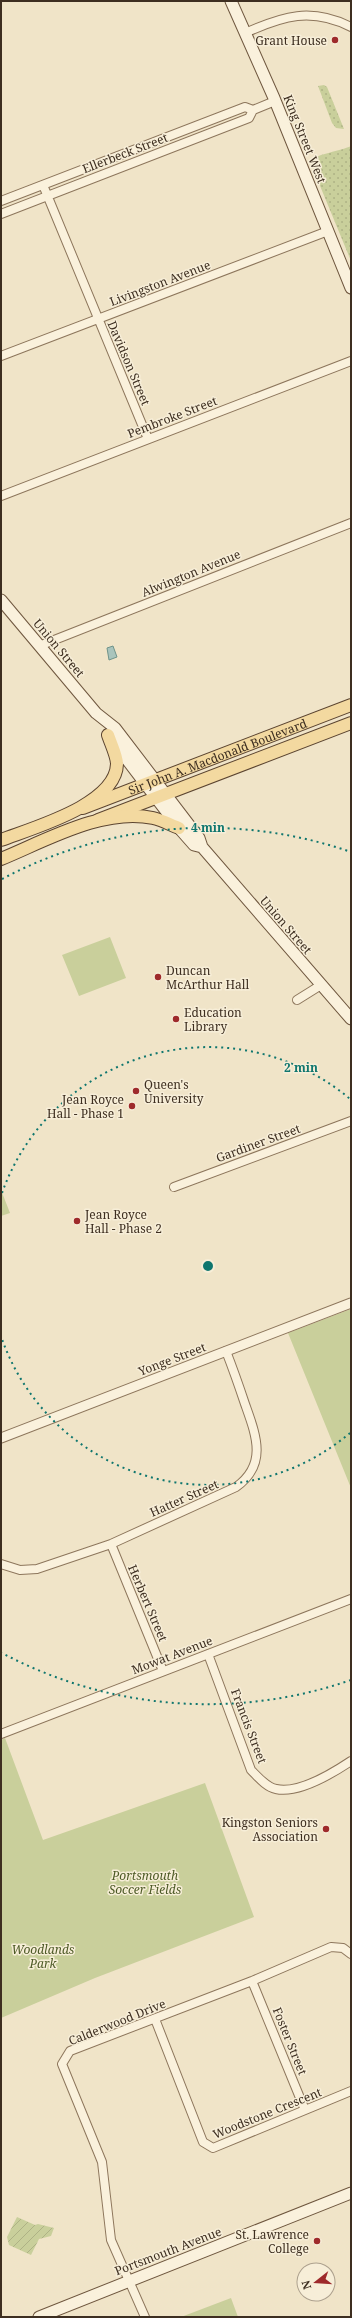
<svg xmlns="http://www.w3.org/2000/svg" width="352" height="2318" font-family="'Noto Serif',serif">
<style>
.grass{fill:url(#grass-dots)}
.park{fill:#c9cf9b}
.garden{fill:url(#garden-furrows)}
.water{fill:#a9c4bc;stroke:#6f938a}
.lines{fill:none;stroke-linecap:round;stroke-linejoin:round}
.minor-casing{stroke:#8d765c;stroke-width:10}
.tertiary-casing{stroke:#8d765c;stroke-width:11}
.secondary-casing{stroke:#6f573f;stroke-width:13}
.primary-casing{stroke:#5b4430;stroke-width:14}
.minor{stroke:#faf1dc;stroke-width:8}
.tertiary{stroke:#faf1dc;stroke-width:9}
.secondary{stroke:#faf1dc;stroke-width:11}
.primary{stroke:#f3d9a0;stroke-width:12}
.ring{fill:none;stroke:#0f766e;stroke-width:2;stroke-dasharray:2 4}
.poi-dot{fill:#9e2a2b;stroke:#f7eed8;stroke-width:1.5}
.labels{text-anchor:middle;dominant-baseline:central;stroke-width:3;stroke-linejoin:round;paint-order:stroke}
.poi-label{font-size:12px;fill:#3d2e20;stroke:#f7eed8;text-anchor:end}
.street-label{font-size:12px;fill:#3d2e20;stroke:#f7eed8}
.park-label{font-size:12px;font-style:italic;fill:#4d5a26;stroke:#f7eed8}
.centre{fill:#0f766e;stroke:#f7eed8;stroke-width:2}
.ring-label{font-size:12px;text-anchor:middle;font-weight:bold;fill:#0f766e;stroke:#f7eed8;stroke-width:3;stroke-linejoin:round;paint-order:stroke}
</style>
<defs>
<pattern id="grass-dots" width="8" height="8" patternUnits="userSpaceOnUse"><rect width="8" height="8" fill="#c9cf9b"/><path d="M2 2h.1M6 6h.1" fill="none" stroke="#aeb285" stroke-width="1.8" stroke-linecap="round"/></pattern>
<pattern id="garden-furrows" width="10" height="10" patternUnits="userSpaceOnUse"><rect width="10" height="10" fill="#c9cf9b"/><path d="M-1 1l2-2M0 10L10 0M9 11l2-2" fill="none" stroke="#aeb285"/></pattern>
</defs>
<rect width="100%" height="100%" fill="#f0e4c8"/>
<!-- grass -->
<path class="grass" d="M324 85 327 87 344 129 336 128 332 123 318 86Z
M351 146V261L311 164V160C318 154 340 151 351 146Z"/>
<!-- park -->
<path class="park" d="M110 937 126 978 79 996 62 955Z
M1 1190 10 1213 1 1216Z
M351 1309V1488L288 1333Z
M5 1738 43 1840 205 1783 254 1917 95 1978 1 2018V1740Z
M231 2298 238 2317H181Z"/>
<!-- garden -->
<path class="garden" d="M17 2217 35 2225 38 2224 54 2228 51 2236 39 2239 31 2255 9 2245 7 2237Z"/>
<!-- water -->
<path class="water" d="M113 646 117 657 109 660 107 648Z"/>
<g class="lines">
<!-- minor casing -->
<g class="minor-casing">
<path id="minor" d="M245 33C283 16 311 7 351 27
M43 185 148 439
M1 201 245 107 253 110 275 101
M1 214 249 118 253 110
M1 356 328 231
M1 496 351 361
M39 646 351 523
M297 1000 321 985
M174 1187 351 1121
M111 1544 163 1671
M1 1564 20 1570 37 1569 111 1544 236 1487C268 1464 256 1435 245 1404 239 1386 233 1369 226 1351
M208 1654 251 1770C258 1777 266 1787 276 1789 298 1794 333 1773 351 1761
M1 1734 351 1599
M252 1981 305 2110
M155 2019 203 2142 213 2148 351 2091
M145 2317 111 2240 102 2162 62 2064 70 2051 252 1981 331 1947 343 1948 351 1954"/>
</g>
<!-- tertiary casing -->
<g class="tertiary-casing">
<path id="tertiary" d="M1 1438 351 1303"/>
</g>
<!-- secondary casing -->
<g class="secondary-casing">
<path id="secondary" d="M231 1 274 98 351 288
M1 600 96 713 115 728 199 838 202 847 351 1019
M112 740 179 828 194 845 202 847
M39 2317 351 2193"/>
</g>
<!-- primary casing -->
<g class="primary-casing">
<g id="primary">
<path id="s1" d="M83 808 351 705"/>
<path d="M98 820 351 723"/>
<path d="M1 840C32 828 116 805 117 764 117 756 111 744 108 735"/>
<path d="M1 859C45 841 104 807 153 818 162 820 171 825 179 828"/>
</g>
</g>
<!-- minor -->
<use href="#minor" class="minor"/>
<!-- tertiary -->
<use href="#tertiary" class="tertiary"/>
<!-- secondary -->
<use href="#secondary" class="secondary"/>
<!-- primary -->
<use href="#primary" class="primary"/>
</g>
<!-- distance rings -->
<g class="ring">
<path d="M350 1433A219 219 0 0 1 2 1339M2 1193A219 219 0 0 1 350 1099"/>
<path d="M351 1680A438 438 0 0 1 2 1653M2 879A438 438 0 0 1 351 852"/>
</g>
<!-- markers -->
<g class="poi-dot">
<circle cx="335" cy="40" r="4"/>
<circle cx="158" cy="977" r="4"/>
<circle cx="176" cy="1019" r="4"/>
<circle cx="136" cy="1091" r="4"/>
<circle cx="132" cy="1106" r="4"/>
<circle cx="77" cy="1221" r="4"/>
<circle cx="326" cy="1829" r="4"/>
<circle cx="317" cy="2241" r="4"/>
</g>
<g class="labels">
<!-- poi labels -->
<g class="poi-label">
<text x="327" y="40">Grant House</text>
<text x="166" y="970" text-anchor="start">Duncan<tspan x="166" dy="14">McArthur Hall</tspan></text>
<text x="184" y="1012" text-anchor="start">Education<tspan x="184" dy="14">Library</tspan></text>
<text x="144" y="1084" text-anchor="start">Queen's<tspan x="144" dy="14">University</tspan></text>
<text x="124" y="1099">Jean Royce<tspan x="124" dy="14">Hall - Phase 1</tspan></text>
<text x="85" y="1214" text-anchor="start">Jean Royce<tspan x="85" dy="14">Hall - Phase 2</tspan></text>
<text x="318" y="1822">Kingston Seniors<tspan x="318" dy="14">Association</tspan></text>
<text x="309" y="2234">St. Lawrence<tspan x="309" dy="14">College</tspan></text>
</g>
<!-- street labels -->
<g class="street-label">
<text transform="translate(305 139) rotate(68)">King Street West</text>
<text transform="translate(125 153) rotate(-21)">Ellerbeck Street</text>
<text transform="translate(160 283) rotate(-21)">Livingston Avenue</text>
<text transform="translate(129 363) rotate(67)">Davidson Street</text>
<text transform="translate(172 417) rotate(-21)">Pembroke Street</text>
<text transform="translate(191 573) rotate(-22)">Alwington Avenue</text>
<text transform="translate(59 648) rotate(50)">Union Street</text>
<text stroke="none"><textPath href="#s1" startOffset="144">Sir John A. Macdonald Boulevard</textPath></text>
<text transform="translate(286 925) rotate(49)">Union Street</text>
<text transform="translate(258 1143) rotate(-20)">Gardiner Street</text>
<text transform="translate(172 1359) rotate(-21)">Yonge Street</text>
<text transform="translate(184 1498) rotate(-24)">Hatter Street</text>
<text transform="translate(148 1603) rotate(67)">Herbert Street</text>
<text transform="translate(172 1655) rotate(-21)">Mowat Avenue</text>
<text transform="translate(249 1726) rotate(69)">Francis Street</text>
<text transform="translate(117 2022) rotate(-22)">Calderwood Drive</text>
<text transform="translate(290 2041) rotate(68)">Foster Street</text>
<text transform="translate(267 2113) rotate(-22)">Woodstone Crescent</text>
<text transform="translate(168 2251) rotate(-21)">Portsmouth Avenue</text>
</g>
<!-- park labels -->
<g class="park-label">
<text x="145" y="1875">Portsmouth<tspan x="145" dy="14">Soccer Fields</tspan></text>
<text x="43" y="1949">Woodlands<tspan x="43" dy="14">Park</tspan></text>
</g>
</g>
<circle cx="208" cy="1266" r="6" class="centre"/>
<g class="ring-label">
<text x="208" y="832">4 min</text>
<text x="301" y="1072">2 min</text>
</g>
<!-- border -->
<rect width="352" height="2318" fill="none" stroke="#3d2e20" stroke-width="4"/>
<!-- north arrow -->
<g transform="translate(316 2282) rotate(253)"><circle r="19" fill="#f7eed8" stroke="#ada18e"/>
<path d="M0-3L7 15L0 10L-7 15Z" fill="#9e2a2b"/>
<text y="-6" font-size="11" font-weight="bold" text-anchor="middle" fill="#3d2e20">N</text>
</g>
</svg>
